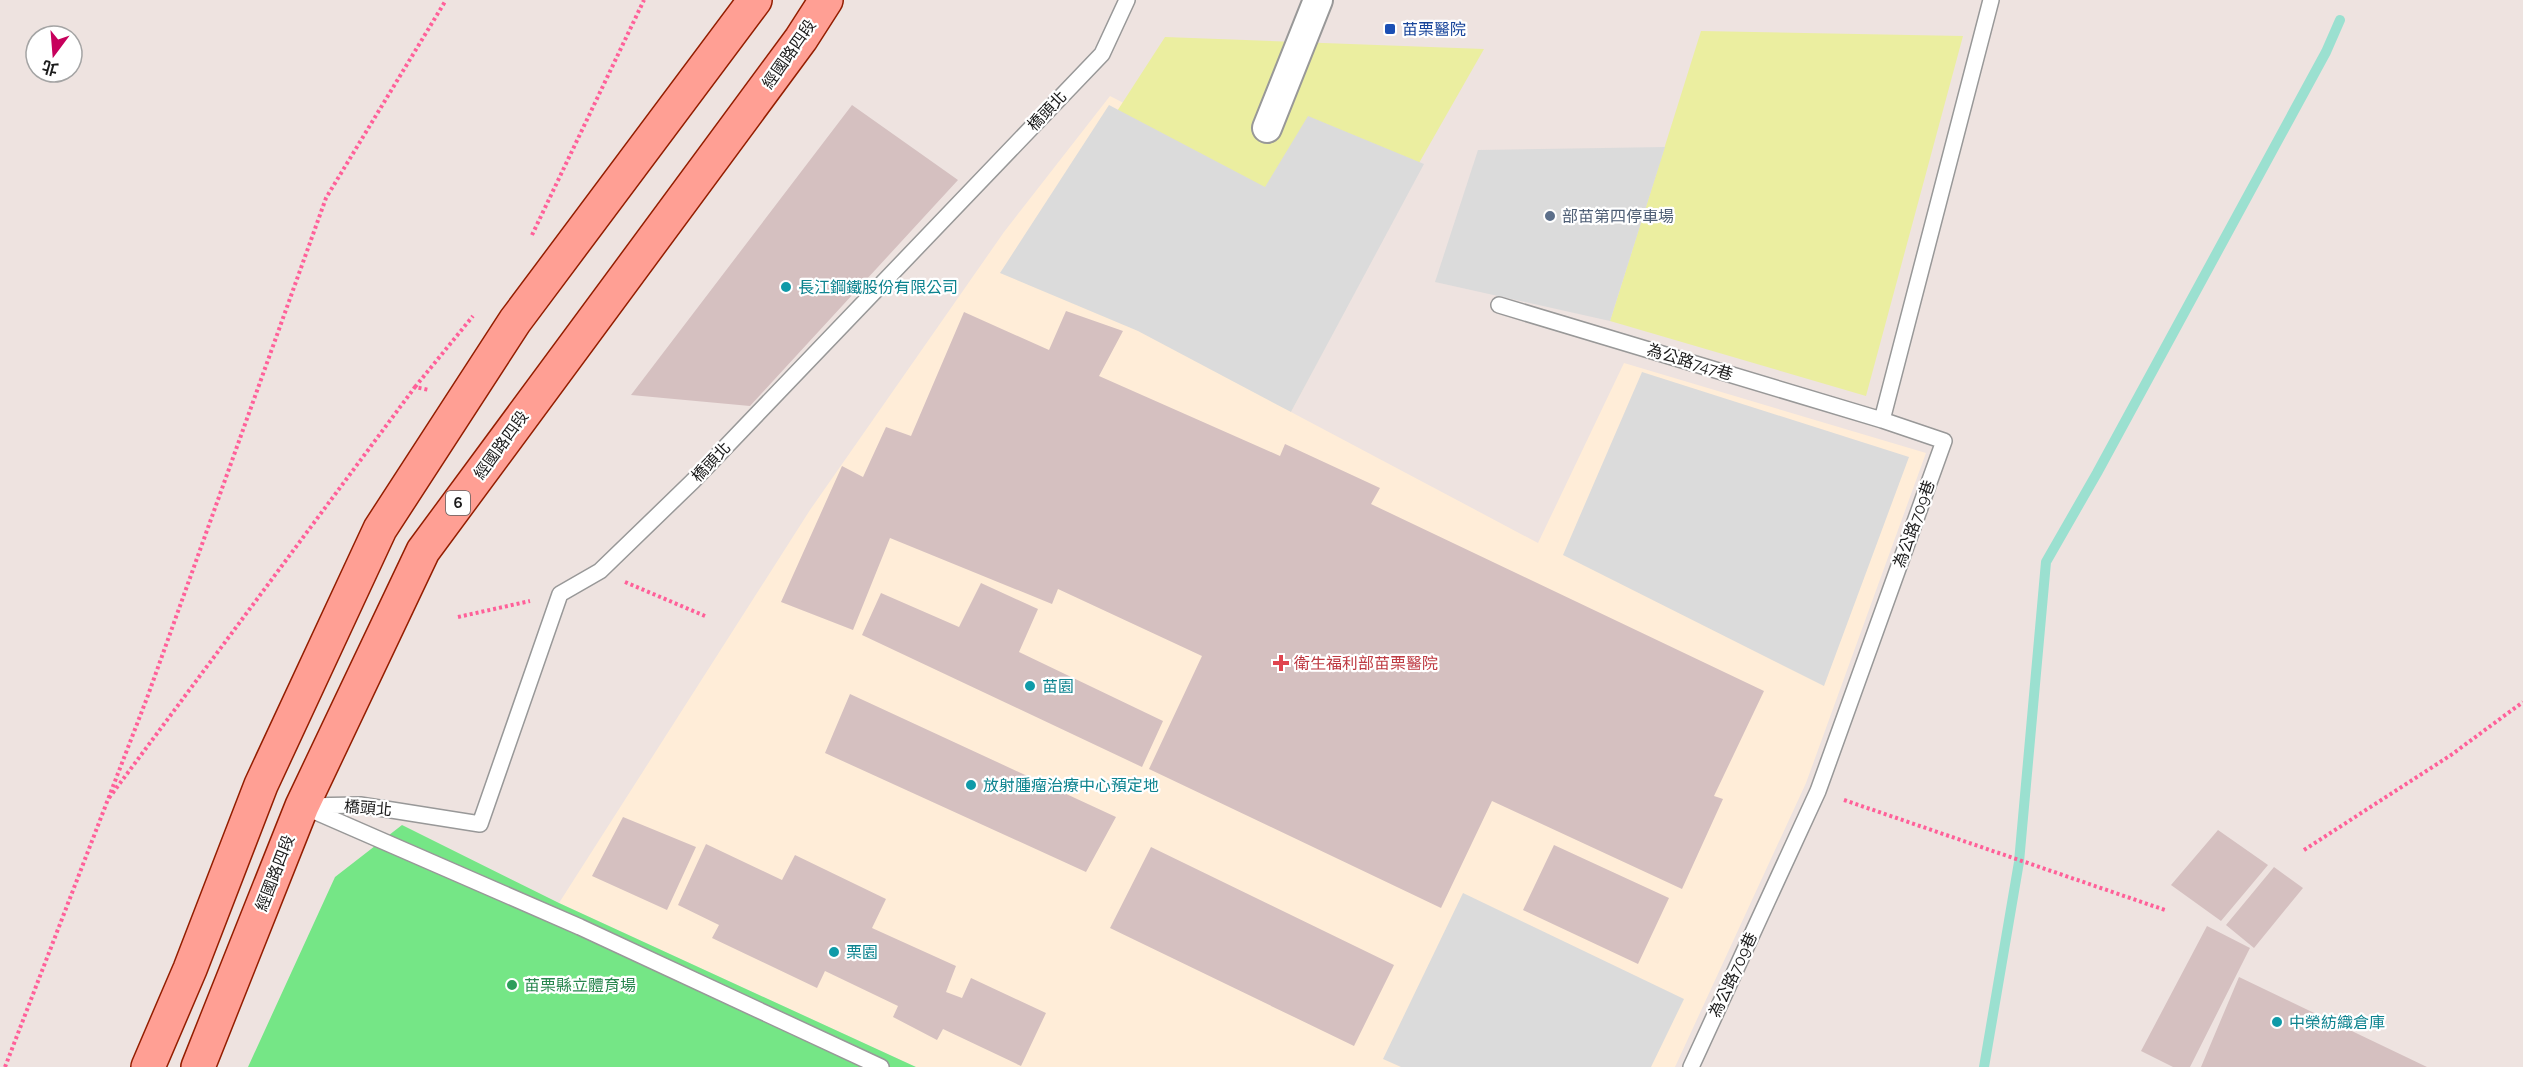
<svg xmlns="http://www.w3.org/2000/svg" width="2523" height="1067" font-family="Raleway,'Noto Sans TC',sans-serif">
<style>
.education{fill:#ffedd8}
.grass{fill:#ebeea0}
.pitch{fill:#75e686}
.parking{fill:#dbdbdb}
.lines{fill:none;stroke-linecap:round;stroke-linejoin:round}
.stream{stroke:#9be0d0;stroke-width:10}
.building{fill:#d5c0c0}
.service-casing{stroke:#989898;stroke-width:18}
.minor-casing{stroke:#989898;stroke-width:32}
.primary-casing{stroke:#931e00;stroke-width:36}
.path{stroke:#ff6099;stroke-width:4;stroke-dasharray:3 3;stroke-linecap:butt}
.service{stroke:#fff;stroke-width:15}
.minor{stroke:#fff;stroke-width:28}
.primary{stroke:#ff9f94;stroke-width:33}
.transit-dot{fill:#1a4fb4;stroke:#fff;stroke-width:2}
.service-dot{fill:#5c6f8a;stroke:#fff;stroke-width:2}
.culture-dot{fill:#0f9aa8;stroke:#fff;stroke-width:2}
.health-dot{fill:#e0444e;stroke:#fff;stroke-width:2}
.leisure-dot{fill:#2e9e5b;stroke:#fff;stroke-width:2}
.labels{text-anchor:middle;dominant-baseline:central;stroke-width:4.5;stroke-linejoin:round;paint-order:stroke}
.shield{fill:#fff;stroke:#5f5f5f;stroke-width:1.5}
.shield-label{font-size:15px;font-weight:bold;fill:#1b1b1b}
.transit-label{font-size:16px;fill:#164399;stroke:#fff;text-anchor:start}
.street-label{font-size:16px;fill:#1b1b1b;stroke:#fff}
.service-label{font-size:16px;fill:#4e5e75;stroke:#fff;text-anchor:start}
.culture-label{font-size:16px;fill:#0d838f;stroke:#fff;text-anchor:start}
.health-label{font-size:16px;fill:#be3a42;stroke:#fff;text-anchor:start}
.leisure-label{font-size:16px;fill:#27864d;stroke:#fff;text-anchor:start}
</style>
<rect width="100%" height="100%" fill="#eee3e0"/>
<!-- education -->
<path class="education" d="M1110 96 1227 156 1375 253 1291 412 1538 543 1624 363 1926 453 1806 783 1675 1067H916L559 903 810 510 1004 232Z"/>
<!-- grass -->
<path class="grass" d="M1701 31 1963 36 1866 396 1610 321Z
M1165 37 1484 49 1297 377 1024 255Z"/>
<!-- pitch -->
<path class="pitch" d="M402 825 559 903 916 1067H248L335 877Z"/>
<!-- parking -->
<path class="parking" d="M1109 105 1265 187 1308 116 1424 164 1291 412 1138 331 1000 273Z
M1665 147 1610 321 1435 282 1478 150Z
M1642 372 1909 457 1824 686 1563 555Z
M1463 893 1684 999 1651 1067H1401L1383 1059Z"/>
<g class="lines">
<!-- stream -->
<path class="stream" d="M1984 1067 2019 862 2046 562 2097 473 2326 52 2340 20"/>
</g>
<!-- building -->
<path class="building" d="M852 105 958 180 750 406 631 395Z
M1066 311 1123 331 1099 376 1280 456 1285 444 1380 488 1371 504 1764 691 1714 796 1723 799 1682 889 1492 801 1441 908 1149 769 1202 656 1058 589 1052 604 890 538 853 630 781 602 842 466 863 477 886 427 911 436 964 312 1049 350Z
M981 583 1038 609 1019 652 1163 721 1142 767 862 635 881 593 959 627Z
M850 694 1116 817 1086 872 825 753Z
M623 817 696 847 667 910 592 876Z
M2218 830 2268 865 2221 921 2171 885Z
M706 844 782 880 795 855 886 899 872 928 956 966 946 992 962 998 971 978 1046 1013 1021 1066 943 1029 937 1040 893 1017 898 1006 825 971 817 988 712 938 719 925 678 905Z
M1554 845 1669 898 1638 964 1523 910Z
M1151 847 1394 965 1354 1046 1110 928Z
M2274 867 2303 888 2254 948 2226 925Z
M2207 926 2250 948 2190 1067H2173L2141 1051Z
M2239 977 2427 1067H2201Z"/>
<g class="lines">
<!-- service casing -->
<g class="service-casing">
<path id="service" d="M1499 305 1882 420
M302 806 360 805 480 824 560 594 600 571 693 481 1102 54 1127 0
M307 808 580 927 881 1067
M1691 1067 1818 791 1944 441 1882 420 1991 0"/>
</g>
<!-- minor casing -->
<g class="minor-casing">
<path id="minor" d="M1267 128 1318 0"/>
</g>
<!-- primary casing -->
<g class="primary-casing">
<path id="primary" d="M148 1067 190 969 261 785 380 529 515 321 755 0
M198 1067 302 806 423 551 801 39 826 0"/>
</g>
<!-- path -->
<path class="path" d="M532 235 644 0
M415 387 473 316
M625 582 705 616
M458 617 530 601
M109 798 415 387 429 390
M1844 800 2165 910
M2304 850 2451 755 2523 702
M5 1067 147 698 326 198 446 0"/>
<!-- service -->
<use href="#service" class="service"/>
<!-- minor -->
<use href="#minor" class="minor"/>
<!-- primary -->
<use href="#primary" class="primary"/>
</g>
<!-- markers -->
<rect class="transit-dot" x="1384" y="23" width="12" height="12" rx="3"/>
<circle class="service-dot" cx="1550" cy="216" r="6"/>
<g class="culture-dot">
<circle cx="786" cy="287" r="6"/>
<circle cx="1030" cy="686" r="6"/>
<circle cx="971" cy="785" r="6"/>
<circle cx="834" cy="952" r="6"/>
<circle cx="2277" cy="1022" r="6"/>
</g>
<path class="health-dot" d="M1278 654h6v6h6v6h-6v6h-6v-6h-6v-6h6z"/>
<circle class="leisure-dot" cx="512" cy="985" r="6"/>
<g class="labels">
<!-- shield labels -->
<rect class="shield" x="446" y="491" width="24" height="24" rx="4.5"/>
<g class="shield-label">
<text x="458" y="503">6</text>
</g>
<!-- transit labels -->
<g class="transit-label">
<text x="1402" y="29">苗栗醫院</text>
</g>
<!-- street labels -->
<g class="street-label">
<text transform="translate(789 54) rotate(-55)">經國路四段</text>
<text transform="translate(1047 111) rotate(-46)">橋頭北</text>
<text transform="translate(1690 362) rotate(17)">為公路747巷</text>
<text transform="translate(501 445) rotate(-54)">經國路四段</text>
<text transform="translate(711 462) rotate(-46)">橋頭北</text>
<text transform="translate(1914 524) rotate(-70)">為公路709巷</text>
<text transform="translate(368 808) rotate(5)">橋頭北</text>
<text transform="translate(275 873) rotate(-69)">經國路四段</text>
<text transform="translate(1733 975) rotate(-65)">為公路709巷</text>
</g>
<!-- service labels -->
<g class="service-label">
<text x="1562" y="216">部苗第四停車場</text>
</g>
<!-- culture labels -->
<g class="culture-label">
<text x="798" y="287">長江鋼鐵股份有限公司</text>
<text x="1042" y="686">苗園</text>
<text x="983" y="785">放射腫瘤治療中心預定地</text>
<text x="846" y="952">栗園</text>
<text x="2289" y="1022">中榮紡織倉庫</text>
</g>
<!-- health labels -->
<g class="health-label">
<text x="1294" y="663">衛生福利部苗栗醫院</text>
</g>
<!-- leisure labels -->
<g class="leisure-label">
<text x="524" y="985">苗栗縣立體育場</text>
</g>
</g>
<!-- north arrow -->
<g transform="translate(54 54) rotate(196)"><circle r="28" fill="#ffffff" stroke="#a4a4a4" stroke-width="1.5"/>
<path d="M0-4.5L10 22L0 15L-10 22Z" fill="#c7005c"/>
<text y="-9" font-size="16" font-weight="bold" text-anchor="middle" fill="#1b1b1b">北</text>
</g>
</svg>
